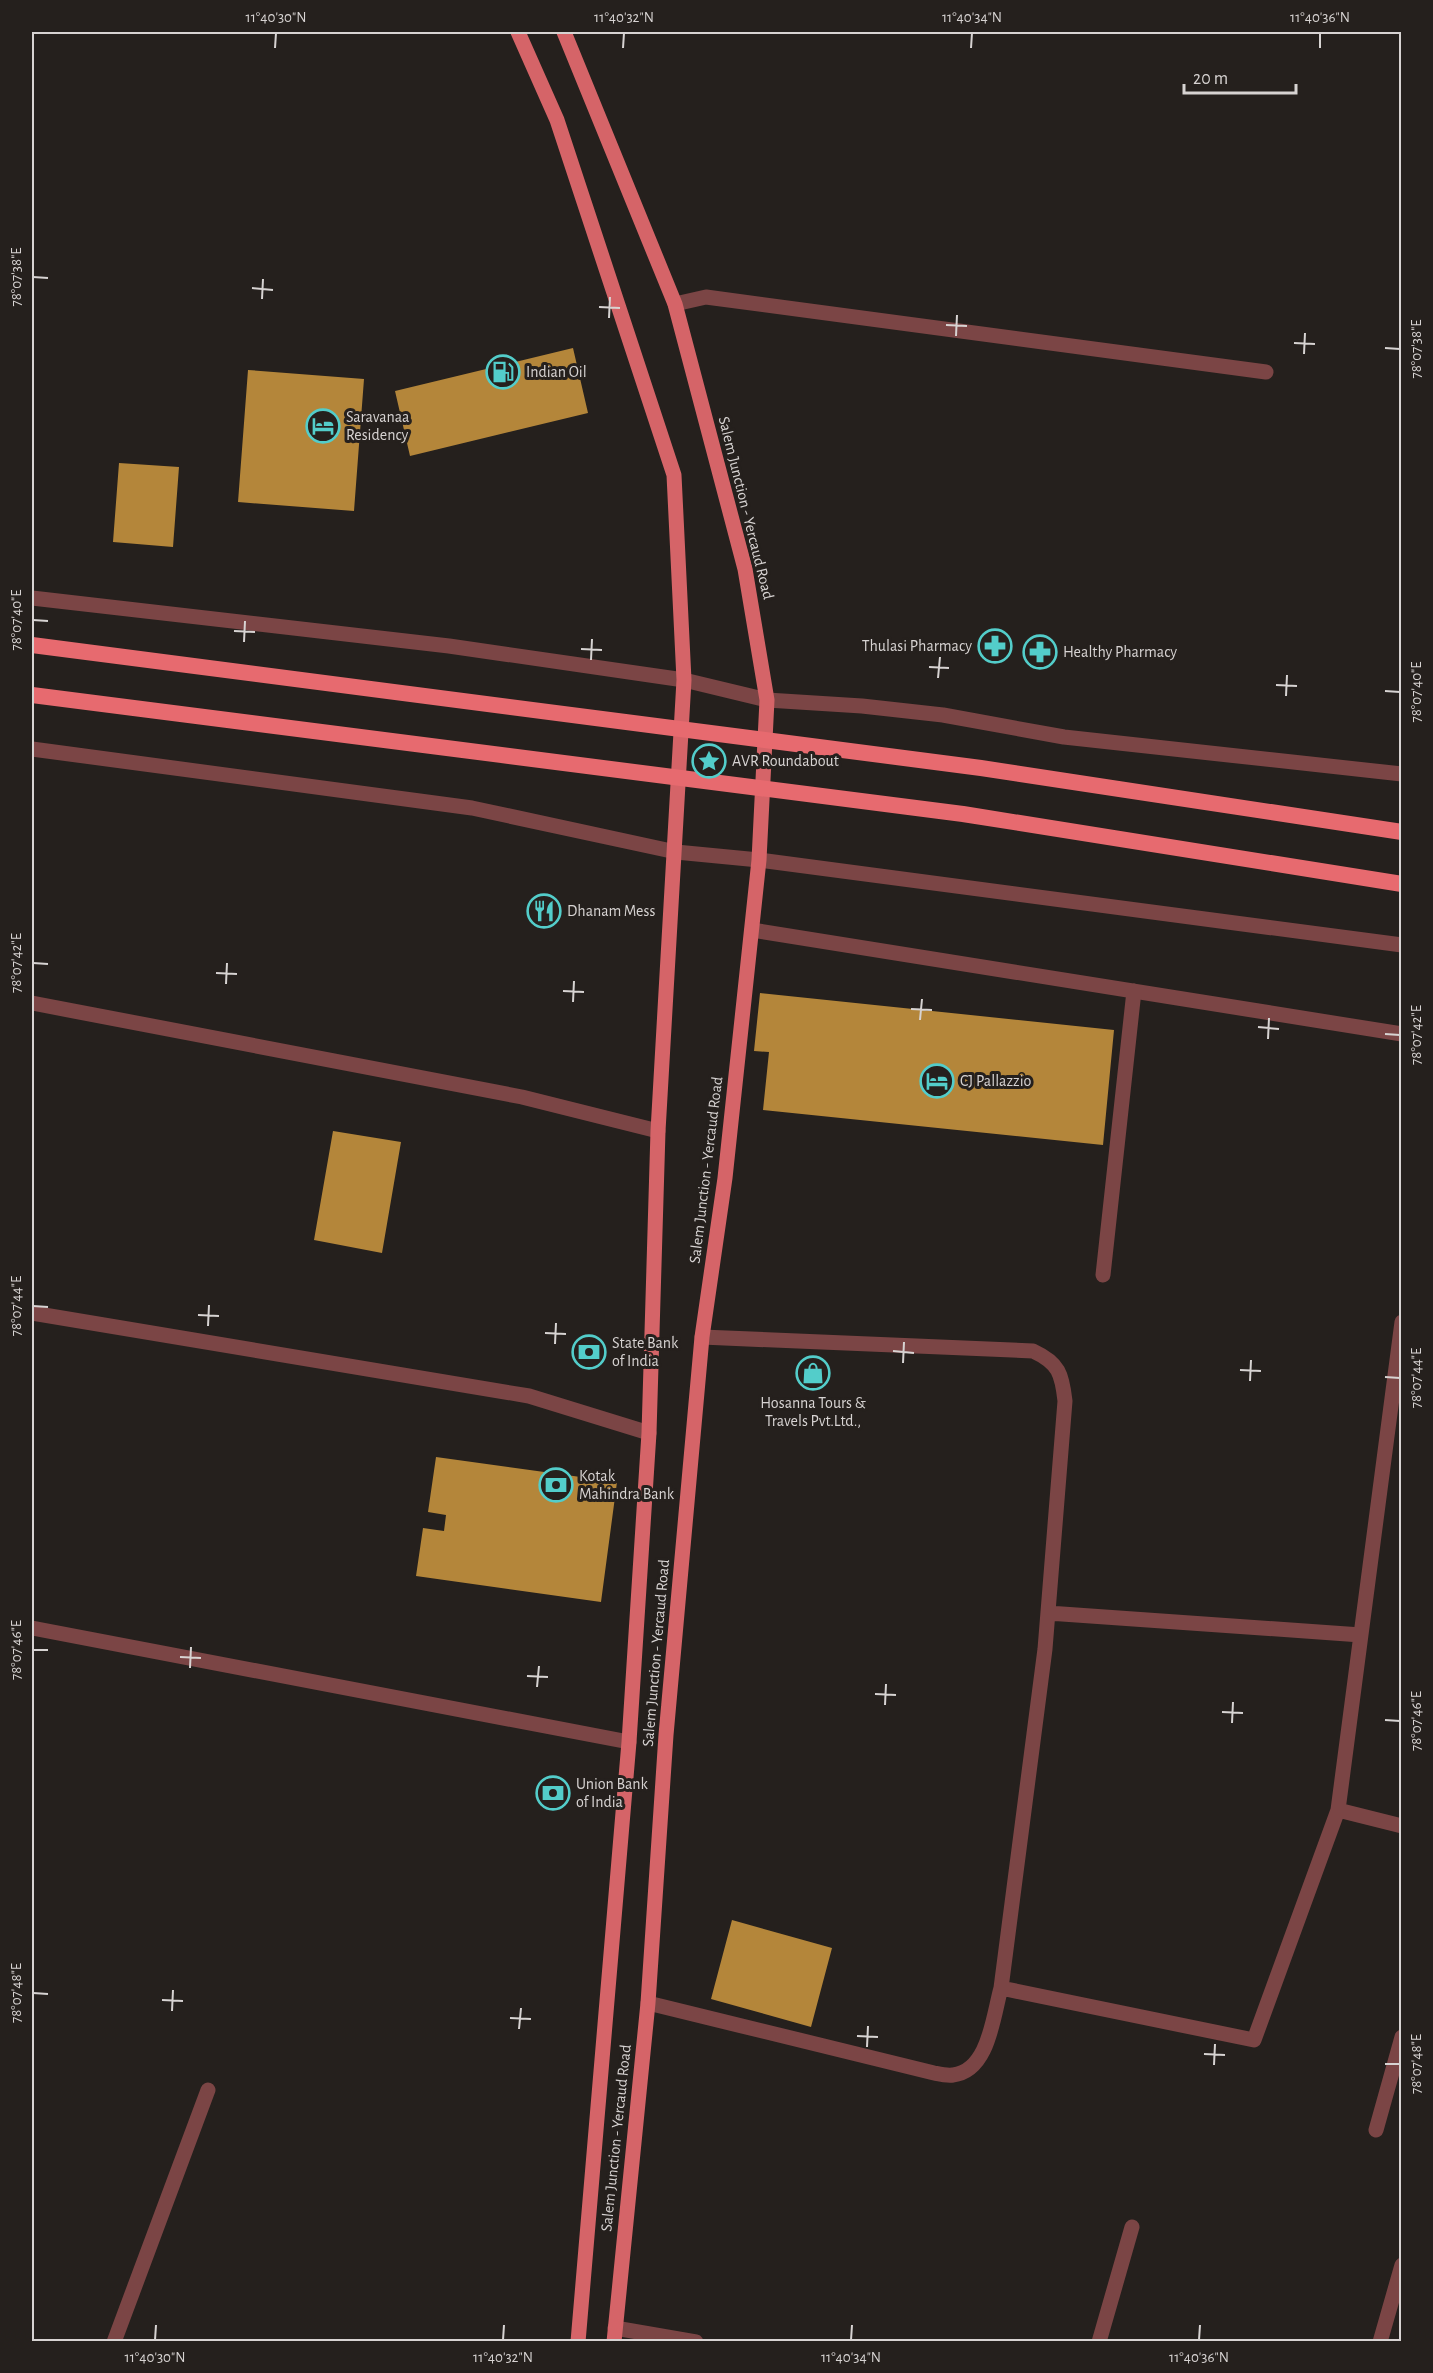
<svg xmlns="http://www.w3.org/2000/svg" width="1433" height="2373" font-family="'Alegreya Sans',sans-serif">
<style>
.building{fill:#b4863a}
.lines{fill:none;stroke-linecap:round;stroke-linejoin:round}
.minor{stroke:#7b4545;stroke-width:15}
.tertiary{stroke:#7b4545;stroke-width:15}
.primary{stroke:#d56468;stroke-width:15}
.trunk-bridge{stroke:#e76a6f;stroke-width:16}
.ticks{fill:none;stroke:#d7d3d2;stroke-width:2}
.labels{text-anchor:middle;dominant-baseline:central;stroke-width:6;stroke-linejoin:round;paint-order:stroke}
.poi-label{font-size:16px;fill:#d7d3d2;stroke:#25201d;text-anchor:start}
.street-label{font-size:16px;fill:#d7d3d2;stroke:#25201d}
.neatline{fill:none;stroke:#d7d3d2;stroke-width:2}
.ticks-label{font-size:15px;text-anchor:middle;fill:#d7d3d2}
</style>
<rect width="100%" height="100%" fill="#25201d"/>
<!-- building -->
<path class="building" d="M573 348 588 413 410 456 395 391Z
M248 370 364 379 354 511 238 502Z
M119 463 179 467 173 547 113 542Z
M760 993 1114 1030 1103 1145 763 1110 769 1052 754 1051Z
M333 1131 401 1142 382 1253 314 1240Z
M436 1457 617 1482 601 1602 416 1576 423 1528 444 1531 446 1515 428 1512Z
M732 1920 832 1948 811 2027 711 1999Z"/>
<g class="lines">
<!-- minor -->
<path class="minor" d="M675 304 706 297 1266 372
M752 930 1402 1034
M32 1003 522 1097 658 1131
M1103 1275 1134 991
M32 1313 529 1396 649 1433
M702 1337 1033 1351C1059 1363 1062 1374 1065 1401L1045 1649 1001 1988 1254 2040 1338 1810 1402 1826
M1048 1613 1361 1635
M32 1628 629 1742
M1338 1810 1402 1322
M648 2003 934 2073C939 2074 947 2076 953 2075 989 2071 993 2016 1001 1988
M1376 2130 1402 2037
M615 2328 696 2342
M114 2342 208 2090
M1099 2342 1132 2227
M1380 2342 1402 2265"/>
<!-- tertiary -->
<path class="tertiary" d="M32 598 449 646 684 680 767 700 862 706 943 715 1064 737 1402 774
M32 749 472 808 676 852 759 860 1402 945"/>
<!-- primary -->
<path class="primary" d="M518 32 557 120 674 475 684 680 658 1131 649 1433 629 1742 578 2342
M564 32 675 304 745 569 767 700 759 860 725 1178 702 1337 666 1735 648 2003 614 2342"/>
<!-- trunk-bridge -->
<path class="trunk-bridge" d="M32 645 981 768 1402 832
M32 695 963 814 1402 884"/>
</g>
<!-- ticks -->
<path class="ticks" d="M275 48 276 33M623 48 624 33M971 48 972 33M1320 48V33M33 277 48 278M252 288 273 290M262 299 263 279M599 307 620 308M609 318 610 297M946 325 967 326M956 336 957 315M1294 343 1315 344M1385 348 1400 349M1304 354 1305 333M33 620 48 621M234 631 255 632M244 642 245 621M581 649 602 650M591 660 592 639M929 667 949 668M938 678 940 657M1276 685 1297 686M1385 691 1400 692M1286 696 1287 675M33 963 48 964M216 973 237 974M226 984 227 963M563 991 584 992M573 1002 574 981M911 1009 932 1010M920 1020 922 999M1258 1027 1279 1029M1385 1034 1400 1035M1268 1039 1269 1018M33 1306 48 1307M198 1315 219 1316M208 1326 209 1305M545 1333 566 1334M555 1344 556 1323M893 1351 914 1353M903 1363 904 1342M1240 1370 1261 1371M1385 1377 1400 1378M1250 1381 1251 1360M33 1650H48M180 1657 201 1658M190 1668 191 1647M527 1676 548 1677M537 1687 539 1666M875 1694 896 1695M885 1705 886 1684M1222 1712 1243 1713M1385 1720 1400 1721M1232 1723 1233 1702M33 1993 48 1994M162 2000 183 2001M172 2011 173 1990M510 2018 531 2019M519 2029 521 2008M857 2036 878 2037M867 2047 868 2026M1204 2054 1225 2055M1385 2064H1400M1214 2065 1215 2044M155 2340 156 2325M503 2340 504 2325M851 2340 852 2325M1199 2340 1200 2325"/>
<!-- icons -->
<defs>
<g id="fuel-ring" transform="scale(1.725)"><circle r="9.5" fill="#25201d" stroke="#53cdca" stroke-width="1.5"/><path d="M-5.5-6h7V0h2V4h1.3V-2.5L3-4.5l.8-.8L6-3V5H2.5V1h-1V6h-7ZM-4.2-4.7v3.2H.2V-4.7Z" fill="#53cdca"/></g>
<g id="hotel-ring" transform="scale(1.725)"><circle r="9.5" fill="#25201d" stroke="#53cdca" stroke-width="1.5"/><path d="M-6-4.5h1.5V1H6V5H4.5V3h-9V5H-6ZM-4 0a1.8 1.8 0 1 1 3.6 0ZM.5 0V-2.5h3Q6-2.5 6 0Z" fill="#53cdca"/></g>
<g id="pharmacy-ring" transform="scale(1.725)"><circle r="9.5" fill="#25201d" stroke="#53cdca" stroke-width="1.5"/><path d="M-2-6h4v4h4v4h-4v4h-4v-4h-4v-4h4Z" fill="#53cdca"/></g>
<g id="sight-ring" transform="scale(1.725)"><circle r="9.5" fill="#25201d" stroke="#53cdca" stroke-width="1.5"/><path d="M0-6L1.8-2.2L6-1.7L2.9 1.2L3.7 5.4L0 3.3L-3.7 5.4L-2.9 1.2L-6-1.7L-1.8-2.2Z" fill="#53cdca"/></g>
<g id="restaurant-ring" transform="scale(1.725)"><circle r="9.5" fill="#25201d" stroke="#53cdca" stroke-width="1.5"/><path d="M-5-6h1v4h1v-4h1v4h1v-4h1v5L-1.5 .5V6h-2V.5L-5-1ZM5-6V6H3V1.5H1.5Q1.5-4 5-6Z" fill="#53cdca"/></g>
<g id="bank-ring" transform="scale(1.725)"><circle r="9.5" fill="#25201d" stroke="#53cdca" stroke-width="1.5"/><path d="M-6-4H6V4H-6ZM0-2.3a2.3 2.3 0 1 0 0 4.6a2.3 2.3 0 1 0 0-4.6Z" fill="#53cdca"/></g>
<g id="shop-ring" transform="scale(1.725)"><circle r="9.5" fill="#25201d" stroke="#53cdca" stroke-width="1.5"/><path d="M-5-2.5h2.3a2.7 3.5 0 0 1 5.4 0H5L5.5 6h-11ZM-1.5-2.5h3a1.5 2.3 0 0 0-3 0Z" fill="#53cdca"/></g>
</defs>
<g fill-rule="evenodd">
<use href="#fuel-ring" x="503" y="372"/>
<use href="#hotel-ring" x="323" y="426"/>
<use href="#pharmacy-ring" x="995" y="646"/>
<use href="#pharmacy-ring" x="1040" y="652"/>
<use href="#sight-ring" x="709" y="761"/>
<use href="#restaurant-ring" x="544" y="911"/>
<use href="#hotel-ring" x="937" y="1081"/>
<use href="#bank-ring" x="589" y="1352"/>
<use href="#shop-ring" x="813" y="1373"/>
<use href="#bank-ring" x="556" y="1485"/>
<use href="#bank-ring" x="553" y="1793"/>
</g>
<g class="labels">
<!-- poi labels -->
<g class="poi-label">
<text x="526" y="372">Indian Oil</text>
<text x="346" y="417">Saravanaa<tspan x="346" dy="18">Residency</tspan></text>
<text x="972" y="646" text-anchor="end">Thulasi Pharmacy</text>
<text x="1063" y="652">Healthy Pharmacy</text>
<text x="732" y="761">AVR Roundabout</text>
<text x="567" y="911">Dhanam Mess</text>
<text x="960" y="1081">CJ Pallazzio</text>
<text x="612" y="1343">State Bank<tspan x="612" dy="18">of India</tspan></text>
<text x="813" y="1403" text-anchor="middle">Hosanna Tours &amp;<tspan x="813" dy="18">Travels Pvt.Ltd.,</tspan></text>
<text x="579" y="1476">Kotak<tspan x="579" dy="18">Mahindra Bank</tspan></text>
<text x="576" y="1784">Union Bank<tspan x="576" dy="18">of India</tspan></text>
</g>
<!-- street labels -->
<g class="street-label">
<text transform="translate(746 508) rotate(76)">Salem Junction - Yercaud Road</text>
<text transform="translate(706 1170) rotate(-83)">Salem Junction - Yercaud Road</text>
<text transform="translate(656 1653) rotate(-85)">Salem Junction - Yercaud Road</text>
<text transform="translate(616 2138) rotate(-84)">Salem Junction - Yercaud Road</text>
</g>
</g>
<!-- border -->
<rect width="1433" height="2373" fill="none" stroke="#25201d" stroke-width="66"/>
<!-- scale -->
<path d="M1184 84v9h112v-9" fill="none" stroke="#d7d3d2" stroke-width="3"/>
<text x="1193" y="84" font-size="18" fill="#d7d3d2" stroke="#25201d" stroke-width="4.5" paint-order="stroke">20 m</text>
<rect x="33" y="33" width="1367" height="2307" class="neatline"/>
<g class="ticks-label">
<text x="276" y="22">11°40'30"N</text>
<text x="624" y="22">11°40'32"N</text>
<text x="972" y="22">11°40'34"N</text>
<text x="1320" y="22">11°40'36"N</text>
<text transform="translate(16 277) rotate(-90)" y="5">78°07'38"E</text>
<text transform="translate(1416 349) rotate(-90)" y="5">78°07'38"E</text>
<text transform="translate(16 620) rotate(-90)" y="5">78°07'40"E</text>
<text transform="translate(1416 692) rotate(-90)" y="5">78°07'40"E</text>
<text transform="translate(16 963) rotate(-90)" y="5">78°07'42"E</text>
<text transform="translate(1416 1035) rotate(-90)" y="5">78°07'42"E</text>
<text transform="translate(16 1306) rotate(-90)" y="5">78°07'44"E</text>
<text transform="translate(1416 1378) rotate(-90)" y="5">78°07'44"E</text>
<text transform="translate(16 1650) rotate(-90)" y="5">78°07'46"E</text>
<text transform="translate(1416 1721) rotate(-90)" y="5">78°07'46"E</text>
<text transform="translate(16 1993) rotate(-90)" y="5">78°07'48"E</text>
<text transform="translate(1416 2064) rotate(-90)" y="5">78°07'48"E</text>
<text x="155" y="2362">11°40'30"N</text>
<text x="503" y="2362">11°40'32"N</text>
<text x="851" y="2362">11°40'34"N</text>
<text x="1199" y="2362">11°40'36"N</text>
</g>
</svg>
